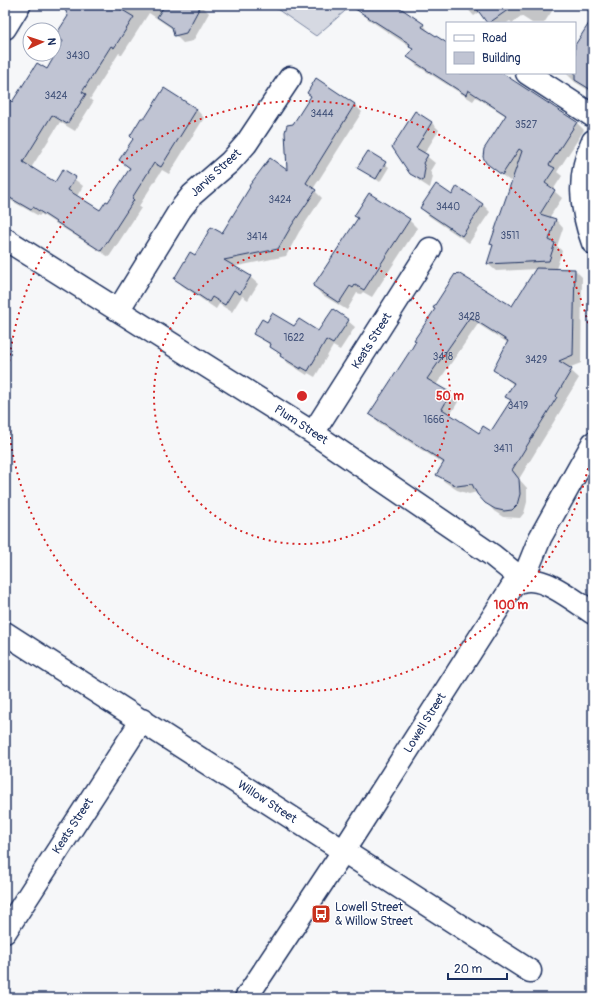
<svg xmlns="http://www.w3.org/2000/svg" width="598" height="1003" font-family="Pangolin,sans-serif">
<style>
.green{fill:#d6d9e2;stroke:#7884a0}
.shadow{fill:#0003;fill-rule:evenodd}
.building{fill:#c0c4d3;stroke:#1b2f5e;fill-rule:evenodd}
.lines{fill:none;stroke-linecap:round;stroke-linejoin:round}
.minor-casing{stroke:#1b2f5e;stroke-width:25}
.minor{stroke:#fff;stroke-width:22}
.ring{fill:none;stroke:#d62828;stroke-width:2;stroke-dasharray:2 4}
.labels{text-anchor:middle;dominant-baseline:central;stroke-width:3;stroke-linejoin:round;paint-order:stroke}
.number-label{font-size:10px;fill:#44547b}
.street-label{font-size:12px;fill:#1b2f5e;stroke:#fff}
.poi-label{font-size:12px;fill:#1b2f5e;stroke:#fff;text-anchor:start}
.centre{fill:#d62828;stroke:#fff;stroke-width:2}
.ring-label{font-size:12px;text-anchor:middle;font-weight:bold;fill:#d62828;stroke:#fff;stroke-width:3;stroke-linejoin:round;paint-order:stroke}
</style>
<rect width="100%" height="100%" fill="#f6f7f9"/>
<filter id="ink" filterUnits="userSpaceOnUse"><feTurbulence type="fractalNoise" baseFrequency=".025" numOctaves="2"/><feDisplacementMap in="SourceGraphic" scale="8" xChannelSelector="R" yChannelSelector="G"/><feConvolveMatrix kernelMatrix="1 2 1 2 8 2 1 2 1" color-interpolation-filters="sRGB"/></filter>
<g filter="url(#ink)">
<!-- green -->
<path class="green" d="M275 5H352L316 36 274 7Z"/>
<!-- shadow -->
<path class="shadow" d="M72 5H201L209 13 193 41 183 43 175 35 174 30 149 13 122 55 119 53 90 99 93 102 75 131 60 122 31 168 55 184 63 170 83 186 77 196 100 212 108 204 130 169 120 160 164 89 197 110 204 118 169 174 162 170 139 206 141 208 109 257 41 214 39 216 10 200 5 201V112L37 64 47 70 63 42 56 36 69 16Z
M365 5H395L423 24 430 33 447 44V73H484L576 122 584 130 557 172 562 176 553 190 562 198 549 218 556 220 563 228 557 246 562 251 556 269 575 270 582 277 581 363 568 368 579 378 563 404 564 405 519 479 527 488V502L524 513 520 518 503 517 494 511 477 492 469 494 457 490 445 482 438 475 444 464 378 422 371 414 436 309 512 308 537 269 496 271 488 264 494 246 491 244 514 175 510 181 486 163 506 116 476 97 473 101 416 65 408 57 413 49 368 19 361 11ZM478 324 508 343 494 370 514 385 506 396 511 401 491 432 479 435 450 415 458 402 450 394 436 385Z
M464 5H556L544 23H532L521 16 512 23 510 21 507 23H488L480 12 474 16Z
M591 5H593V16L587 10Z
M593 19V93L575 82 567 74 575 73V45Z
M355 105 362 112 313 189 322 198 299 232 286 256 233 267 250 277 258 284 248 300 242 296 232 312 219 304 216 309 183 286 175 279 195 256 222 234 288 172 293 125Z
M415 113 432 123 439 130 424 154 435 163 430 171 433 177 430 188 419 181 411 173Z
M368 152 389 167 380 182 358 167Z
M452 196 482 204 490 212 469 243 429 216 421 208Z
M356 216 409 220 417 228 372 297 363 292 361 294 357 293 347 310 321 294 314 286 359 219Z
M348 321 355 327 340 350 333 346 315 377 308 373 307 375 288 363 271 346 254 333 267 323 319 332Z"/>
<!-- building -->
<path class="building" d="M63 5H114L134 17 114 48 111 46 82 92 86 94 67 124 52 115 23 162 55 182 63 169 76 177 68 190 100 210 106 201 108 202 130 168 119 160 133 139 130 136 141 118H145L164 88 197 109 161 167 154 163 132 198 134 200 101 251 33 207 31 210 5 195V109L10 100 12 102 37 63 47 69 63 41 55 36 68 16Z
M165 5H201L186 33 174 36 172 27 157 17Z
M349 5H396L424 24 422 27 447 43V73H502L577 122 549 165 555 168 545 183 555 190 540 214 556 219 549 240 555 243 549 261 487 264 493 245 490 244 522 151 519 149 502 175 486 163 483 157 484 149 506 115 468 90 466 95 407 57 413 49 409 47 410 44Z
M474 5H515L489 23H487Z
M593 17V91L575 80V45Z
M316 78 355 104 306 183 316 190 292 225 278 249 224 260 251 276 240 294 234 290 225 305 212 297 209 302 174 279 190 252 195 255 211 227 222 233 250 187 249 186 270 158 287 170 285 132 287 125 293 124 311 96 307 93Z
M415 111 432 122 416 148 428 155 423 163 425 168 423 181 410 174 392 147Z
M368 151 386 162 376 179 357 168Z
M436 184 452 195 457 186 483 204 462 236 420 208Z
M369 193 410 219 364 290 355 285 353 288 350 286 339 303 313 286 358 218 354 216Z
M536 268 575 269 573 355 559 361 572 369 556 396 557 397 512 470 519 479 520 494 517 505 512 510 504 511 495 509 485 503 477 494 472 484 457 486 436 475 444 462 369 414 412 348 416 341 414 340 435 309 433 308 455 274 456 275 458 273 512 306ZM470 317 508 341 493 370 514 383 505 397 511 400 491 431 483 426 479 433 442 409 451 393 427 379Z
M333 309 349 320 333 344 326 340 308 371 301 367V369L280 356 281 354 270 347 271 344 253 334 262 319 267 322 272 313 294 326 299 319 318 331Z"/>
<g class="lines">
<!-- minor casing -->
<g class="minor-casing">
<path id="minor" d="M5 28 19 5
M527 73 593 116
M593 141C577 175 580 208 593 243
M5 239 313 433 492 555 523 580
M119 309 180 210 192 195 230 162 246 144 290 78
M313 433 430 249
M523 580 540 538 593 443
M5 633 530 971
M5 932 142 720
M246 998 344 850 512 587C533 565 574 601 593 613"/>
</g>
<!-- minor -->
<use href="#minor" class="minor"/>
</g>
</g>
<!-- distance rings -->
<g class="ring">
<circle cx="302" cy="396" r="148"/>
<path d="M593 445A295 295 0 1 1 593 347"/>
</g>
<!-- icons -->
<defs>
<g id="bus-square" transform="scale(1)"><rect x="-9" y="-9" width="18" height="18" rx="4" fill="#c8321e" stroke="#fff"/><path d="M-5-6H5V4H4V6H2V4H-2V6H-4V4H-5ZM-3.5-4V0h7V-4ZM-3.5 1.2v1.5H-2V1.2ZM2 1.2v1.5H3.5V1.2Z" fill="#fff"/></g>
</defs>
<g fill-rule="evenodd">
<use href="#bus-square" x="321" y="914"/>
</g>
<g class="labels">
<!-- number labels -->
<g class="number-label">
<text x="78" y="56">3430</text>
<text x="56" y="96">3424</text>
<text x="322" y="114">3444</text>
<text x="526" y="125">3527</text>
<text x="280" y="200">3424</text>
<text x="448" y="207">3440</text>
<text x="510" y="236">3511</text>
<text x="257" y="237">3414</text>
<text x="469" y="317">3428</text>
<text x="294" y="338">1622</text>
<text x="443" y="357">3418</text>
<text x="536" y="360">3429</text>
<text x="518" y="406">3419</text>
<text x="434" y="420">1666</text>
<text x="503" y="449">3411</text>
</g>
<!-- street labels -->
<g class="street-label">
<text transform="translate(216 173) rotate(-43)">Jarvis Street</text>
<text transform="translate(372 341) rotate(-58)">Keats Street</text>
<text transform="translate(301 425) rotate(33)">Plum Street</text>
<text transform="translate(425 723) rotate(-58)">Lowell Street</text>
<text transform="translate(267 802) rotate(33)">Willow Street</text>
<text transform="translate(73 826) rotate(-57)">Keats Street</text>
</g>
<!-- poi labels -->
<g class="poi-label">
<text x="335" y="907">Lowell Street<tspan x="335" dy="14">&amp; Willow Street</tspan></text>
</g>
</g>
<circle cx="302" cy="396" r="6" class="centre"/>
<g class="ring-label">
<text x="450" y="400">50 m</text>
<text x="511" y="609">100 m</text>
</g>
<!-- margin -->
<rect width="598" height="1003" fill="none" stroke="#fff" stroke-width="20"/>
<rect x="10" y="10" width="578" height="983" fill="none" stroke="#1b2f5e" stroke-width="1.5" filter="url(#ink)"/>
<!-- legend -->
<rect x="446" y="22" width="130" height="52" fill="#ffffff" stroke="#a4acbf"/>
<rect x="454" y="35" width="20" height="6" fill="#ffffff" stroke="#a4acbf"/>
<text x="482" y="42" font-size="12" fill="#1b2f5e">Road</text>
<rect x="454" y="52" width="20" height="12" fill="#c0c4d3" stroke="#a4acbf"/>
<text x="482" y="62" font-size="12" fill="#1b2f5e">Building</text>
<!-- north arrow -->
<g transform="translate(42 42) rotate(87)"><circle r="19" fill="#ffffff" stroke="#a4acbf"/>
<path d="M0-3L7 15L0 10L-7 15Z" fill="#c8321e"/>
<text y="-6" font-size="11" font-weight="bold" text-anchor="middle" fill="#1b2f5e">N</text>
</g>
<!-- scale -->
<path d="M448 973v6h59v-6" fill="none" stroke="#1b2f5e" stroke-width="2"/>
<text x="454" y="973" font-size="12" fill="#1b2f5e" stroke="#ffffff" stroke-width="3" paint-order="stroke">20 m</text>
</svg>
